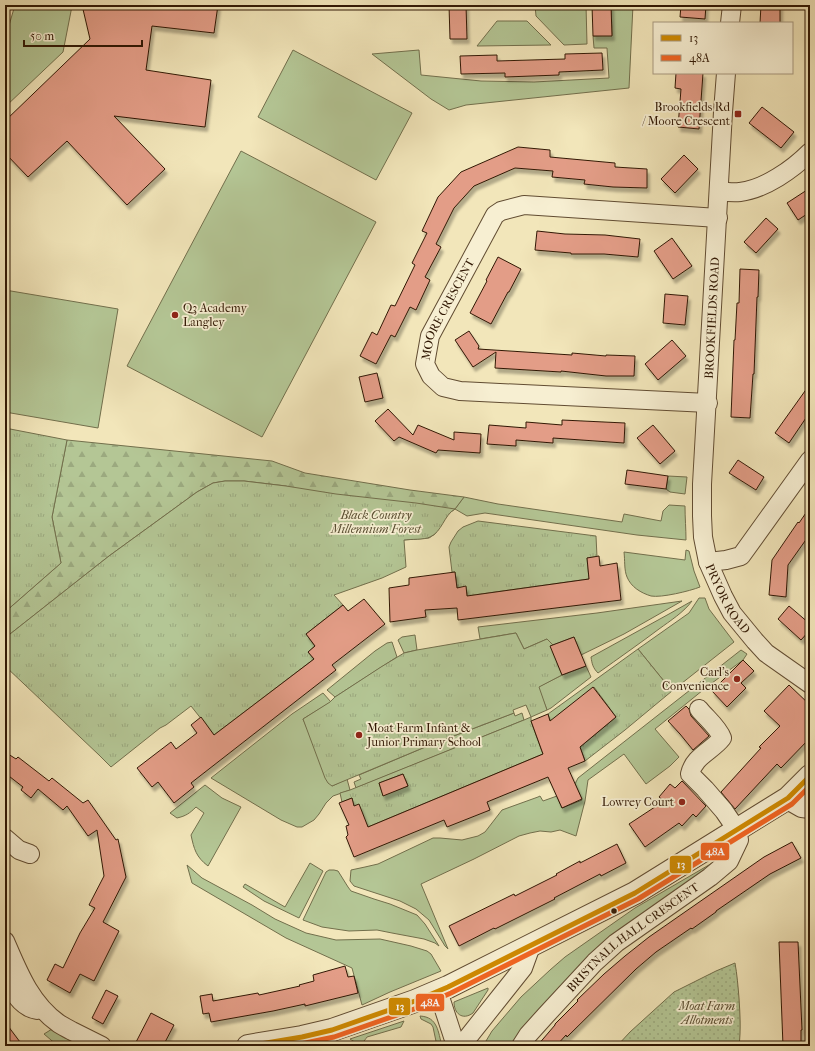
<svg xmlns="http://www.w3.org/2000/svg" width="815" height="1051" font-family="'IM FELL French Canon',serif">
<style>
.grass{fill:#b4c695;stroke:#726f4c}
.forest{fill:url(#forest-firs);stroke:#726f4c}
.park{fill:url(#park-tufts);stroke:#726f4c;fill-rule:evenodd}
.garden{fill:url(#garden-dots);stroke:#726f4c}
.building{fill:#e39d87;stroke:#311804;filter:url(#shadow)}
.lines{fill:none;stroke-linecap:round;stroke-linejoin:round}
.minor-casing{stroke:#614c32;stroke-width:20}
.tertiary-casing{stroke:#614c32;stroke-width:24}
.minor{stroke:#f7efd2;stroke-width:18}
.tertiary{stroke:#f7efd2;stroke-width:22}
.bus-1-casing{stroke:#f7efd2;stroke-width:8}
.bus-2-casing{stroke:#f7efd2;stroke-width:8}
.bus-1{stroke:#cf8a01;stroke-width:5}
.bus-2{stroke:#f26522;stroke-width:5}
.poi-dot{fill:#8f2418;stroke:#f7efd2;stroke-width:1.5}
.bus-dot{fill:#311804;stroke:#f7efd2;stroke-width:1.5}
.labels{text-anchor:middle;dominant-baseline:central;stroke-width:3.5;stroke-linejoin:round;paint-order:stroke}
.poi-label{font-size:12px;fill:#311804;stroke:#f7efd2;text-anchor:end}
.street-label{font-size:12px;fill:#311804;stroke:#f7efd2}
.park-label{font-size:12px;font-style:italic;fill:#584c30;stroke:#f7efd2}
.line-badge{stroke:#f7efd2;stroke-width:1.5}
.badge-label{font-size:11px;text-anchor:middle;font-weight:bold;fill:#fff}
</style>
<defs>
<pattern id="forest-firs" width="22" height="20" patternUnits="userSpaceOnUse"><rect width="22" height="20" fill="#b4c695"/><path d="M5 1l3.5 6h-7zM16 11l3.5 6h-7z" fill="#9ba97f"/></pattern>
<pattern id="park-tufts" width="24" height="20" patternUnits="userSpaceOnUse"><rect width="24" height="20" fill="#b4c695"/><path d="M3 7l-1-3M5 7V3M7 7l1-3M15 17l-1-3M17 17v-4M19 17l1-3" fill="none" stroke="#9ba97f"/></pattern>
<pattern id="garden-dots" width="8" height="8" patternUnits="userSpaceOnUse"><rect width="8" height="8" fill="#b4c695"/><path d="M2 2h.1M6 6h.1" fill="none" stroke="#9ba97f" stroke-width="1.8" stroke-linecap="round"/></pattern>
<filter id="shadow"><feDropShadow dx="2.5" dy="4.5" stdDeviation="1" flood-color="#0004"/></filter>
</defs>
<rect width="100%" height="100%" fill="#f2e6ba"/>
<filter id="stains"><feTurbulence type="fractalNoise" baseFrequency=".005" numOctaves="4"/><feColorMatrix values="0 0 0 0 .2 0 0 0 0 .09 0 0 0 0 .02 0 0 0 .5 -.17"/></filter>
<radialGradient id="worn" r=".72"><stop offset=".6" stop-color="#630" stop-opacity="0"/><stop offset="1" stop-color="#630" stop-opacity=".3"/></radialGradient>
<!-- grass -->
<path class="grass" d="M15 5H71L72 6 63 52 5 107V39Z
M535 5H586L587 44 564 45 536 16Z
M611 5H633L629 88 466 105 449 110 431 99 372 54 419 50 421 75 481 81 534 82 609 78 607 48H594L593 36 612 35Z
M497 21H527L551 45 477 46Z
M293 50 412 113 376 180 258 117Z
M241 151 376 222 262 437 127 366Z
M5 290 118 309 98 428 5 412Z
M668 476 687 477 685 494 670 492 666 489Z
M464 497 498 504 622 522 624 514 661 521 663 511 669 505 685 506C685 518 686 529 686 540L637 535 485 513 467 516 455 509Z
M686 550 689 551 694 571 700 587C690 591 661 598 651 596 641 593 631 587 627 577 624 570 625 560 624 552L685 560Z
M699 598H705L709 609 734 642 672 691 638 649 689 613Z
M682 601 624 634 581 655 574 637 553 645 547 639 524 649 516 633 480 639 478 627 597 613Z
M692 601C684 612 670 621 659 629 639 644 619 658 598 673 593 668 592 664 591 657L669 614Z
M415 635 417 650 404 653 398 640 402 637Z
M392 642 397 657 335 697 327 690 375 651 387 643Z
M741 650 747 654 743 660 708 686 655 729 679 757 670 766 646 784 624 754 588 780 585 801 576 836 560 830 551 832 540 831 530 833 519 836 474 859 421 884 448 949 445 946 429 920 416 909 400 901 354 886 350 881 351 870 365 867 378 864 433 838H440L462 840 478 836 485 832 502 810 538 797 540 796 543 801 557 796 562 808 582 800 575 784 578 778Z
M586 666 591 677 551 708 547 710 538 687 562 675Z
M323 693 331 702 303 719 332 786 347 779 350 790 333 796 326 803 319 814 314 820 302 827H297L281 820 211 778 292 714Z
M514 713 515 716 522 713 524 720 356 788 354 782 361 779 359 775 430 745Z
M205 785 222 798 241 807 208 866C196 857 194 849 191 835L204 813 196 807C190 813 186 816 177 818L170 813Z
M718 860 568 978 531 1019 516 1037 510 1046H483L492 1031 521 997 550 970 565 957 635 908 714 862Z
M310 863 323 871 299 918 264 901 243 887 245 884 285 907Z
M187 865 202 878 252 905 275 919 306 933 336 940 380 939 411 946 427 951 431 954 441 971 390 992 362 1005 352 968 286 938 192 883Z
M329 870H334L338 871 348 887 351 891 374 899 390 904 417 915 425 924 439 946 435 943 424 939 392 933 377 930 349 931 322 927 303 920 326 872Z
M488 988V990L473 1013C462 1021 454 1013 454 1002Z
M420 1016C438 1017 438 1032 442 1046H437L433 1027 431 1024 421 1019Z
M404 1021 401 1027 367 1037C361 1046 359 1045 350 1039Z
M52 1029 92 1046H58L44 1034Z"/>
<!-- forest -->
<path class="forest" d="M67 440 272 461 305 473 410 490 464 497 455 509 448 514 435 534 429 538 404 540 286 486 244 481H225L213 483 197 492 109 556 5 638V612L61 563 52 517Z"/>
<!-- park -->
<path class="park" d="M5 428 67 440 52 517 61 563 5 612Z
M225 481H244L286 486 336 494 416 503 455 509C444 515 442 532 430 537 424 540 411 539 404 540L406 567 382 578 334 595 343 605 306 634 315 646 308 652 314 659 214 735 191 706 166 725 160 728 111 767 99 755 5 666V638L109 556 197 492 213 483Z
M478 521 596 536 597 557 587 558 589 579 467 596 466 587 457 588 455 572H452L449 547 451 542 458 531 463 527Z
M516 633 524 649 547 639 553 645 551 646 562 675 539 687 547 710 531 717V721L543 754 368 827 354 806 352 798 342 802 340 793 350 790 524 720 531 717 526 705 513 710 514 713 430 745 332 786 328 783 325 778 303 719 330 702 335 697 381 667 404 653 417 650ZM403 774 408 786 383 795 379 783Z
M638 649 672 691 625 730 585 761 580 747 616 717 594 687 558 715 551 723 548 714Z"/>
<!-- garden -->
<path class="garden" d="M735 963C737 974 738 986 739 998 740 1014 741 1030 739 1046H617L630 1032 674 992 716 971Z"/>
<!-- building -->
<path class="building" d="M82 5H218L214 33 152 26 146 70 211 80 205 127 114 116 165 169 127 205 67 141 28 177 5 153V121L90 39Z
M449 5H466L467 39H450Z
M592 5H611L612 36H593Z
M681 5H706L705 19 680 17Z
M761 5H780V23H760Z
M602 53 603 70 559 72V75L505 77V73L461 74 460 56 497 55V61L565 59V54Z
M676 73H703L699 129 678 127 681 89 675 88Z
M762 107 794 132 781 148 749 123Z
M518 147 550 150V157L615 163V167L647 169V188L613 187 584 184 585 180 552 177 553 171 515 168 474 186 454 208 436 244 441 247 425 277 430 280 416 310 410 307 395 337 391 335 376 364 360 356 372 332 377 335 391 305 395 306 415 265 412 263 427 233 422 231 438 197 461 172Z
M684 155 698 169 675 193 661 179Z
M810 188V212L798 220 787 203Z
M766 218 778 229 756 253 744 242Z
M537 231 565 234 605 235 640 239 638 257 604 254H571V253L535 250Z
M672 238 692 266 673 279 654 251Z
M498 257 521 269 509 292H508L491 324 470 313 487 281 486 280Z
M740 269 759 270 758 297H757L754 374H753L750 418 731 417 734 340H735L737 303H739Z
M665 294 688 296 685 325 663 323Z
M469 331 479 346 478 349 572 355V353L606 356V355L635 356 634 376H606L561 371V372L495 368 496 352 473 367 455 340Z
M672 340 686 356 658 380 645 364Z
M377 373 383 398 365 402 359 377Z
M810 384V412L789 443 775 433Z
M388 409 413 435 418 425 454 440V432L481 434 480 453 438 450 436 453 399 437 394 441 375 421Z
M562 420 625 423 624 443 553 438V443L516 440V446L487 444 489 425 526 428V422L562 425Z
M653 425 675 451 660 464 637 438Z
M738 460 764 477 756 490 729 473Z
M627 470 668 476 666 489 625 484Z
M810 507V534L788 565 786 597 769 595 772 560 798 522 799 523Z
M599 556 600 566 617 563 621 600 458 620 457 608 425 610 426 617 390 622 389 588 409 585V578L455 572 457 588 466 586 467 596 589 579 587 558Z
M364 599 385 624 332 665 336 670 191 783 194 787 174 803 158 782 152 787 137 768 171 742 176 749 197 733 191 725 201 717 214 735 314 659 308 652 315 646 306 634 343 605 348 611Z
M789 606 810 624V630L801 640 778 619Z
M574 637 586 666 562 675 550 646Z
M743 660 754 671 741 683 746 688 727 707 712 691Z
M789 685 810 705V738L781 768 777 764 735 809 721 792 761 748 759 747 780 726 764 711Z
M593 687 616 717 580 747 585 761 568 768 582 799 562 808 548 777 487 802 490 810 447 827 444 820 354 857 346 837 348 835 346 826 349 825 339 803 352 798 354 806 359 804 368 827 543 754 531 721 548 714 550 721Z
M686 706 689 709 691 716 709 736 693 750 680 734 668 721Z
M5 752 16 759 18 757 49 781 52 778 83 803 88 800 116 840 118 839 126 877 103 922 119 931 94 981 80 974 70 993 47 980 55 964 63 968 80 933 95 908 89 905 104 876 97 830 88 836 67 806 63 810 38 789 31 798 21 790 23 787 5 773Z
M403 774 408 786 383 796 379 783Z
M682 781 706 806 696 817 693 814 682 826 679 823 645 847 629 824 664 801 659 797 670 784 675 788Z
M792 842 801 858 770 874 716 911V912L692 929 691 928 656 952 636 969 567 1037 566 1035 556 1046H537L555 1025V1024L578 1001 577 1000 604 974 625 956 649 937 764 857Z
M617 844 626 863 601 876 600 874 554 898 555 899 495 929 494 928 459 946 449 926 514 894 515 896 557 875 556 874 580 861V863Z
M779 942H798L802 1030H801V1046H783Z
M345 966 348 977 354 976 358 993 305 1006V1004L273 1011 211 1022 209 1013 203 1014 200 996 212 994 213 1001 258 993 259 995 300 986 299 985 314 981 313 975Z
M106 990 118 996 103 1024 92 1018Z
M151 1013 174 1025 163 1046H134Z
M5 1022 23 1046H5Z"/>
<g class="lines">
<!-- minor casing -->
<g class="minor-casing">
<g id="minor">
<path d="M730 23 732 5"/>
<path id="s1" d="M726 73 723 112 702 484V516L703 537 708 562 723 596 732 613 755 641 766 653 810 684"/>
<path d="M719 191C726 192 733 193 740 192 765 189 793 169 810 152"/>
<path id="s2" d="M708 403 460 391 443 387 431 376 425 364 430 336 495 215 501 211 524 205 718 218"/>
<path d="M708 562 726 560 741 556 810 460"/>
<path d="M5 838 19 850 30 854"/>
<path d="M5 941C18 971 30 1003 58 1023 62 1026 67 1028 72 1031 82 1036 92 1041 102 1046"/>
<path d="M5 975C11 989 20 1007 37 1010"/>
<path d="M438 991 456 1046"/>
<path d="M461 1046 523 968 531 946"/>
<path id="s3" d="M521 1046 528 1035 546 1015 595 962 616 943 710 877 729 861 739 840 737 830 724 811 705 789 690 774C694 756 712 751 722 738 718 727 706 718 699 709"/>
</g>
</g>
<!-- tertiary casing -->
<g class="tertiary-casing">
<path id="tertiary" d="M788 798 802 806 810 807
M248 1046 302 1037 332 1030 415 1001 448 987 635 893 788 798 810 776"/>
</g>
<!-- minor -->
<use href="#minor" class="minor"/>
<!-- tertiary -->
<use href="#tertiary" class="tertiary"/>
<!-- bus-1 casing -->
<g class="bus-1-casing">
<path id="bus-1" d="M248 1046 302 1037 332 1030 415 1001 448 987 635 893 788 798 810 776"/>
</g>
<!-- bus-2 casing -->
<g class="bus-2-casing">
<path id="bus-2" d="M291 1046 334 1037 417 1008 451 993 638 899 792 804 810 786"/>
</g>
<!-- bus-1 -->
<use href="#bus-1" class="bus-1"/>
<!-- bus-2 -->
<use href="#bus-2" class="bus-2"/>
</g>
<!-- markers -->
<g class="poi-dot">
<rect x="734" y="110" width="8" height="8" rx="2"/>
<circle cx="175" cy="315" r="4"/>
<circle cx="737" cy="679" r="4"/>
<circle cx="359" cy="735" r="4"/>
<circle cx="682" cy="802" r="4"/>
</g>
<circle class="bus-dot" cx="614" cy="911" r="3.5"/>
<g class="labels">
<!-- poi labels -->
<g class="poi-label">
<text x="730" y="107">Brookfields Rd<tspan x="730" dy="14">/ Moore Crescent</tspan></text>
<text x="183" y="308" text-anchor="start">Q3 Academy<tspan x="183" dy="14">Langley</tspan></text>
<text x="729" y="672">Carl's<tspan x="729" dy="14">Convenience</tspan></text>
<text x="367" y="728" text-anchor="start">Moat Farm Infant &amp;<tspan x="367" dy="14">Junior Primary School</tspan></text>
<text x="674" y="802">Lowrey Court</text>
</g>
<!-- street labels -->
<g class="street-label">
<text stroke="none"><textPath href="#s2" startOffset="355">MOORE CRESCENT</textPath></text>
<text transform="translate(712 318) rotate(-87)">BROOKFIELDS ROAD</text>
<text stroke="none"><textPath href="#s1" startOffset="532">PRYOR ROAD</textPath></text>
<text stroke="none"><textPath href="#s3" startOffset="157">BRISTNALL HALL CRESCENT</textPath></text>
</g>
<!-- park labels -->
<g class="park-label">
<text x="376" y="515">Black Country<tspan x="376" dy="14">Millennium Forest</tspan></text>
<text x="707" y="1006">Moat Farm<tspan x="707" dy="14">Allotments</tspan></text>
</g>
</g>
<g class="line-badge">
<rect x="700" y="842" width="30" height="19" rx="4" fill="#f26522"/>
<rect x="669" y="855" width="23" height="19" rx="4" fill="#cf8a01"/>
<rect x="415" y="993" width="30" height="19" rx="4" fill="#f26522"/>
<rect x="388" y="997" width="23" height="19" rx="4" fill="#cf8a01"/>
</g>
<g class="badge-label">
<text x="715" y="855">48A</text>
<text x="681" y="868">13</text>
<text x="430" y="1006">48A</text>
<text x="400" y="1010">13</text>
</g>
<!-- margin -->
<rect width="815" height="1051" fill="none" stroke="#f2e6ba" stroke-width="20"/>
<rect x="6" y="6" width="803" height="1039" fill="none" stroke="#311804" stroke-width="2"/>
<rect x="10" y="10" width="795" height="1031" fill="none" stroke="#311804"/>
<!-- legend -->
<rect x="653" y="22" width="140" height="52" fill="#f7efd2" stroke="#a89980"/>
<rect x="661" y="35" width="20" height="6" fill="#cf8a01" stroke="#a89980"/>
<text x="689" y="42" font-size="12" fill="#311804">13</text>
<rect x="661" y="55" width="20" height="6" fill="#f26522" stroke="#a89980"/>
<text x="689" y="62" font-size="12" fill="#311804">48A</text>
<!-- scale -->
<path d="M24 40v6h118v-6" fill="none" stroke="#311804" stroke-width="2"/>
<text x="30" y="40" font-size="12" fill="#311804" stroke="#f7efd2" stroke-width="3" paint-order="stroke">50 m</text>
<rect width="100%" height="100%" filter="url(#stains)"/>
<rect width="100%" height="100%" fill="url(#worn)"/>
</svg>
